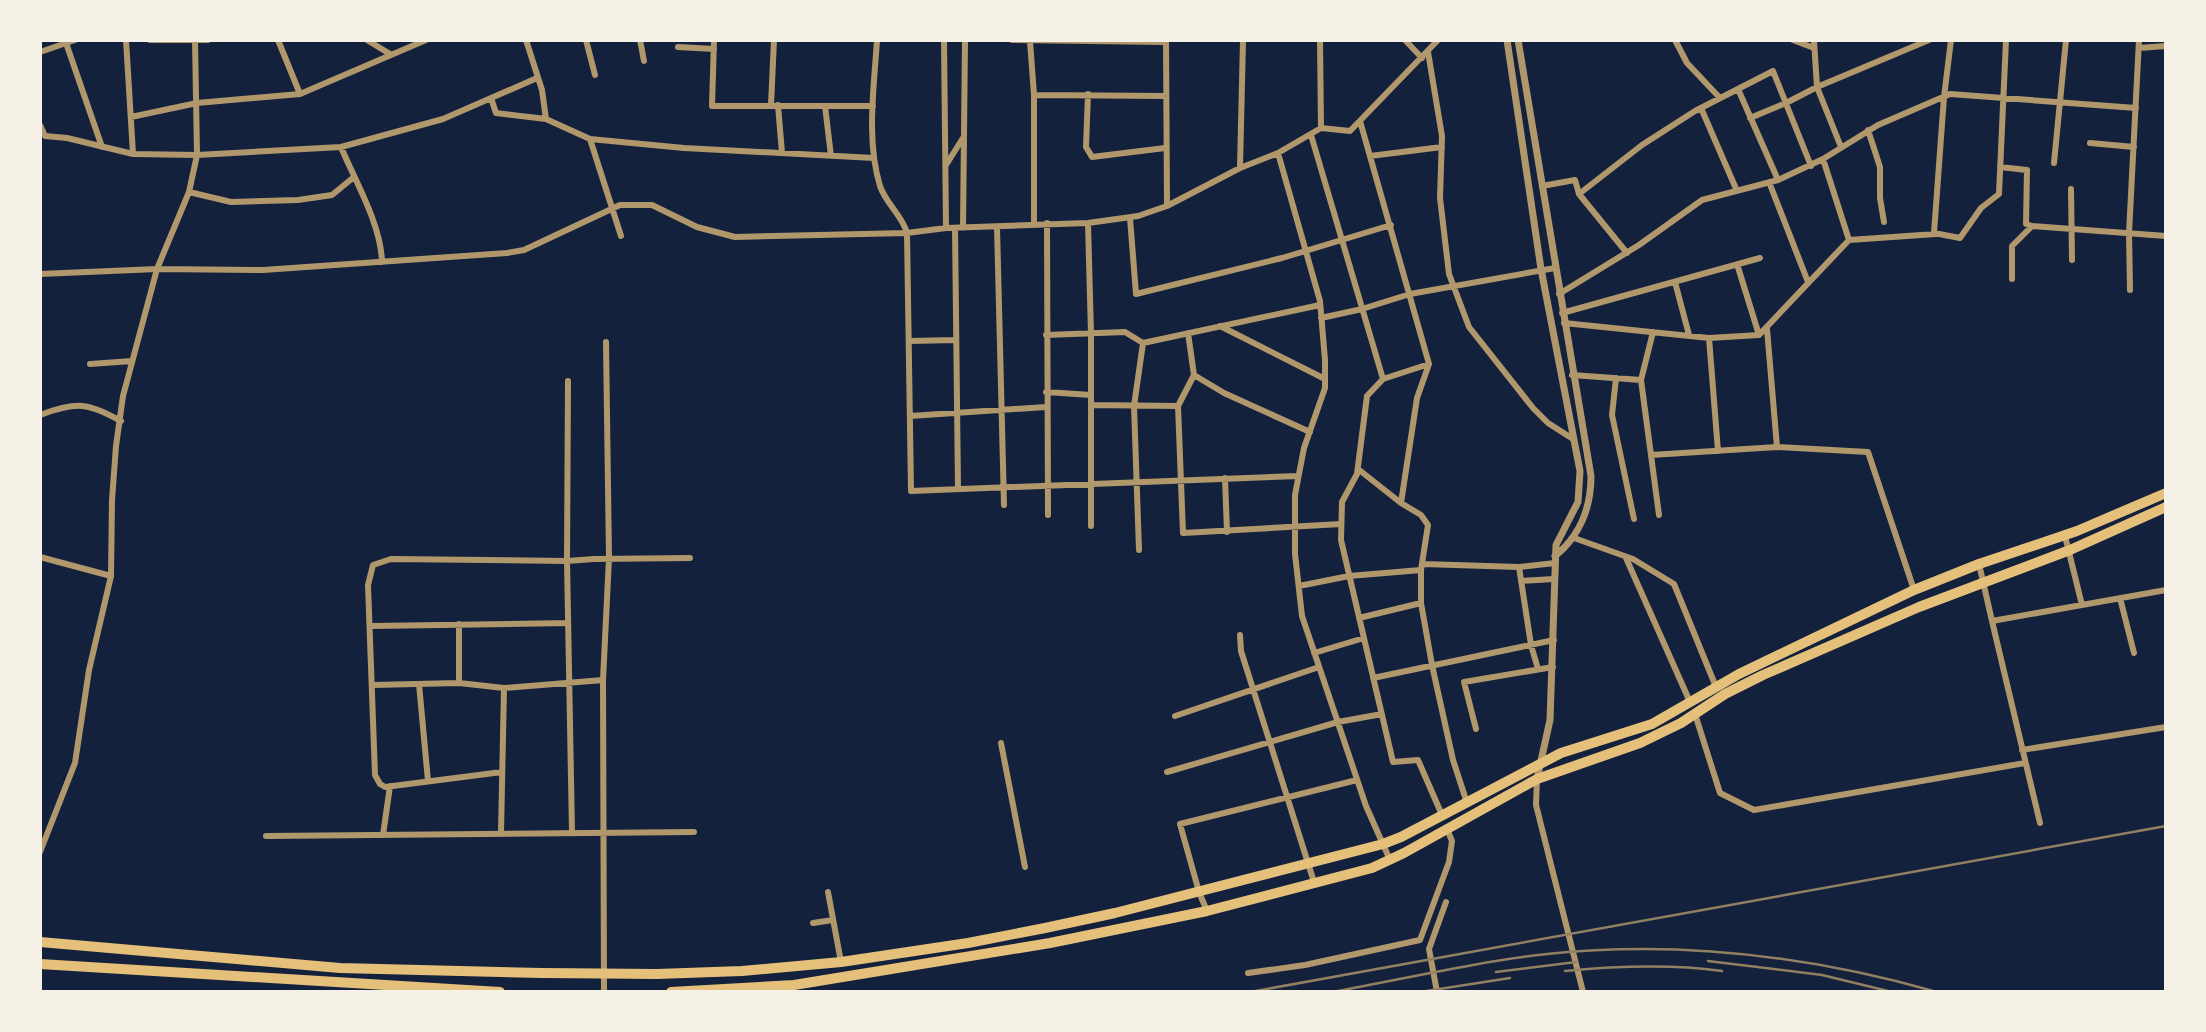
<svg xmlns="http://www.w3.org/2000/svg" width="2206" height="1032" font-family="Roboto,sans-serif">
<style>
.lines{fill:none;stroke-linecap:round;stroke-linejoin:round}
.minor{stroke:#b1986c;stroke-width:6}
.tertiary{stroke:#b1986c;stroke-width:7}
.primary{stroke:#e5c07b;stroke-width:10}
.rail{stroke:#918062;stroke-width:2.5}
</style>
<rect width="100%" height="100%" fill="#14213d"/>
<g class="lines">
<!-- minor -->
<path class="minor" d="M65 40 102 147
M126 40 133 154
M150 40H208
M278 40 300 94
M367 40 390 54
M526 40 542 90 546 119 590 139 621 236
M586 40 595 75
M640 40 644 61
M714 40 712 106H873
M877 40C874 88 866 140 880 186 886 204 902 215 907 233L911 491 1298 476
M944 40 946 228
M1012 40 1165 42
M1166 40 1167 206
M1320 40 1321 128
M1405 40 1422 58
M1675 40 1687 63 1720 98
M1793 40 1814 48
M1814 40 1817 87 1841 147
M1951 40 1944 97 1934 233 1960 238 1981 208 1999 194 2006 40
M1030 41 1034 95V224
M678 47 714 49
M2139 48 2166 46
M40 52 75 40
M1428 52 1442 136 1440 198 1449 274 1469 327 1533 408 1548 423 1573 439
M1738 89 1778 180
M1088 94 1086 147 1092 157 1165 148
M1034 95 1165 96
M491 98 496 113 546 119
M771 105 774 40
M778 105 782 153
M825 106 831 156
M1701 108 1737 191
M131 117 197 103 300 94 426 40
M1750 118 1786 103 1817 87 1929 40
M1360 121 1429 364 1417 398 1401 503
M40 125 45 136 67 138 133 154 197 155 341 147 443 119 537 78
M1868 130 1880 167V198L1884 222
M1311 135 1383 379
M590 139 684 148 874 158
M2090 143 2134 147
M341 147C355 181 381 224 382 262
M1278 153 1320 301 1325 360V388L1304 448 1295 495V554L1302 616 1366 806 1390 860
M1370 156 1442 147
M1823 159 1849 240
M2054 163 2066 40
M946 165 963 138
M2000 167 2027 170 2026 224 2032 226
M1240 168 1243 40
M1769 182 1808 282
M1542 186 1575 180 1579 194
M2071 189 2072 260
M189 192 231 202 298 200 332 195 354 177
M1130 218 1136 294 1282 258 1391 225
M1047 223 1048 515
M1088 223 1091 334V526
M997 227 1004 505
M955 228 958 488
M963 228 965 40
M1627 253 1579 194 1642 145 1695 111 1773 71 1811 166
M1737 264 1759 335
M40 274 157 269 263 270 507 253 524 250 620 205H652L697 227 735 237 907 233 946 228 1088 223 1138 216 1167 206 1240 168 1278 153 1321 128 1350 131 1438 40
M2012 279V246L2032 226 2166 236
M1675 282 1689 335
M2130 290 2129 233 2139 40
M1559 294 1639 245 1702 200 1778 180 1823 159 1878 125 1950 94 2136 108
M1562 313 1760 258
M1321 318 1362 309 1410 294 1555 268
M1564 323 1709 338 1759 335 1849 240 1936 234
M1220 326 1325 379
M1767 329 1777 447
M1653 332 1641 380 1659 515
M1188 333 1194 375 1178 406 1183 533 1341 524
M1046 335 1125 332 1143 343 1320 305
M1709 338 1718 451
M910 341 955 340
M90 364 132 361
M1429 364 1383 379 1367 396 1357 474 1342 502 1341 540 1393 762 1418 760 1442 815
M1194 375 1224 393 1310 432
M1572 375 1641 380
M1616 378 1612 415 1634 519
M568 381 567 561 572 832
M1046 392 1091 395
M1091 405 1178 406
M40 415C78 401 87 403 121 421
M910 416 1046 407
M1651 455 1777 447 1868 452 1914 590
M1358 469 1401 503 1421 515 1428 525 1421 570V603L1432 665 1453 760 1467 803
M1225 478 1227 532
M2065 536 2082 605
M1574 538 1633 559 1674 584 1716 687
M1139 550 1134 406 1143 343
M40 557 111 576
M1626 558 1690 702
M1423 564 1519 567 1555 563
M1979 564 1992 621 2166 590
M1519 567 1531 645 1538 669
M1521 581 1554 579
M1299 586 1349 576 1421 570
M2120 598 2134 653
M1359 618 1421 603
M1992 621 2040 823
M459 624V683
M371 626 568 623
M1240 635 1241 651 1314 882
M1314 653 1364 638
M1373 678 1554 640
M419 684 428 781
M373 685 459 683 504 688 603 680
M1695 714 1720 793 1754 810 2025 763
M1175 716 1319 667
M1476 729 1464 682 1553 667
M1001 743 1025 867
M2022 750 2166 727
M502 772 385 787 380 784 375 775 368 585 373 565 391 559 567 561 594 559 690 558
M1167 772 1338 722 1382 714
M1537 779 1536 805 1583 992
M501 833 504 688
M383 835 390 786
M266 836 694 832
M40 852 75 763 89 670 111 576 112 500 116 446 123 396 157 269 189 192 197 155 195 40
M828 892 841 962
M1207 911 1199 892 1180 824 1357 780
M813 923 833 920
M1248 973 1305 965 1420 940 1449 862 1452 841 1447 829
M604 992 603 680 609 558 606 342
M1437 992 1429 949 1446 902"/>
<!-- tertiary -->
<path class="tertiary" d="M1507 40 1541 269 1580 471 1578 502 1556 545 1550 720 1537 779
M1518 40 1591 476C1591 507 1580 536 1555 556"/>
<!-- primary -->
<path class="primary" d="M40 942 340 968 542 973 657 974 742 971 841 962 968 943 1045 928 1115 913 1383 844 1401 837 1561 753 1652 724 1739 674 1914 590 1979 564 2077 531 2166 493
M40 964 500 992
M671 992 794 985 1050 943 1207 911 1372 868 1404 853 1537 779 1640 743 1681 723 1725 694 1763 675 1919 607 2070 550 2166 507"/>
<!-- rail -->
<path class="rail" d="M1708 961 1822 975 1892 992
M1565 971C1617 966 1670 964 1722 971
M1496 972 1576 962
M1250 992 2166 826
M1332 992C1404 979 1475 962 1547 954 1679 940 1810 956 1937 992
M1420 992 1510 978"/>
</g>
<!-- border -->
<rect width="2206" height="1032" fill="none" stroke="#f6f1e7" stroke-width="84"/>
</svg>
